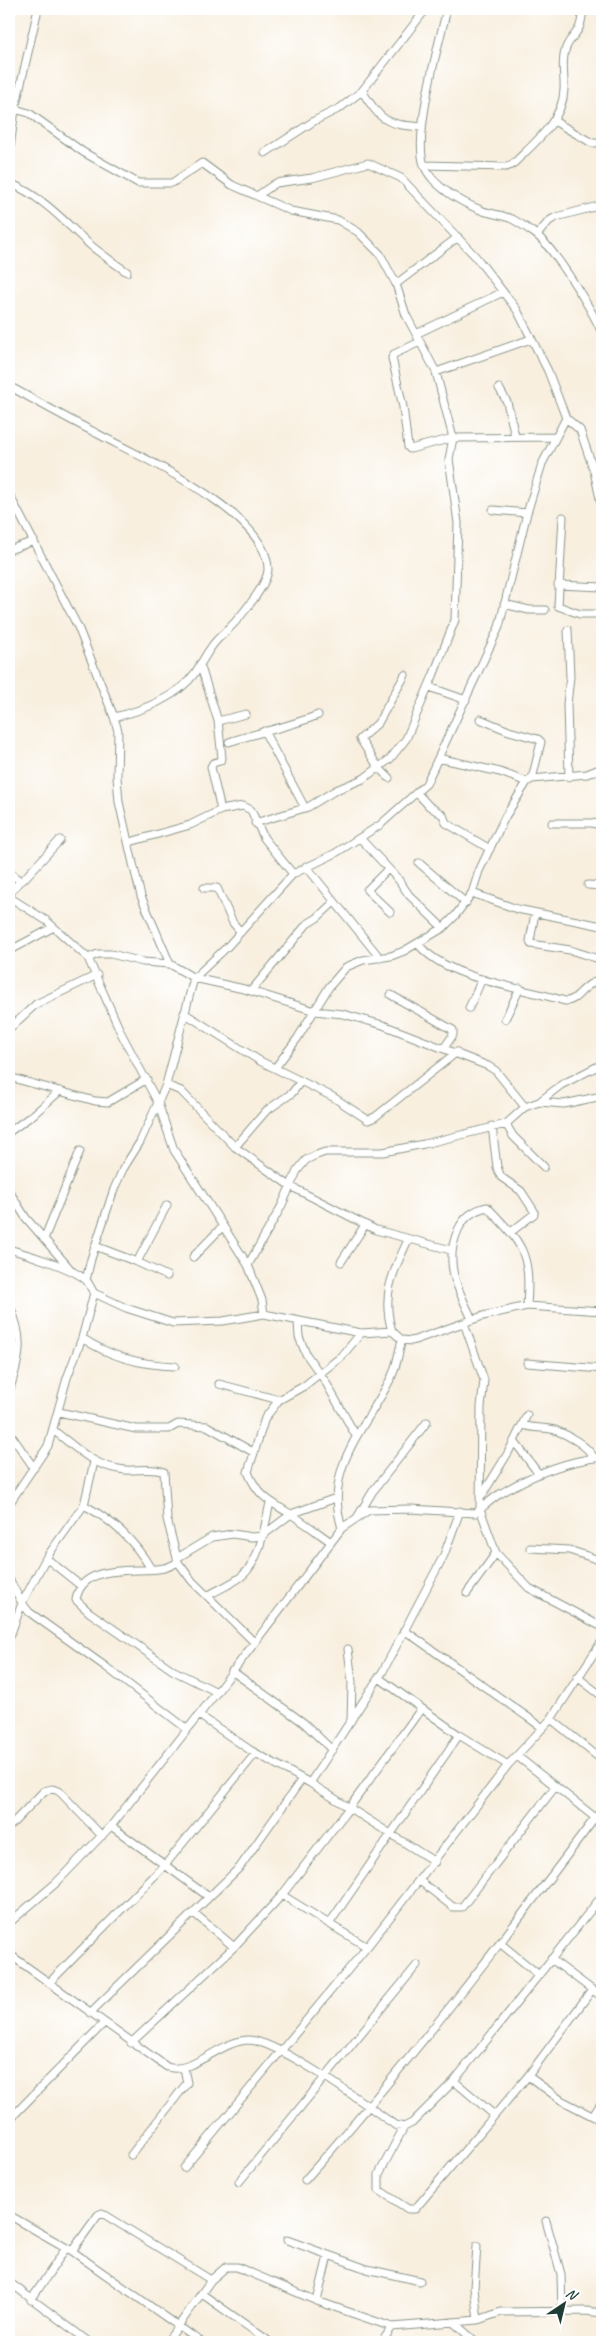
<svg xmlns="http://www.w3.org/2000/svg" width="611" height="2351" font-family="Caveat,sans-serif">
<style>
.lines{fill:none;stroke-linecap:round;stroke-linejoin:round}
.street-casing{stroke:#8c968a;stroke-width:9}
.street{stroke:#fff;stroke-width:7}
</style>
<rect width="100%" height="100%" fill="#fff"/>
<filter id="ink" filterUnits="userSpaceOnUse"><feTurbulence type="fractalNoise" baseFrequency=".02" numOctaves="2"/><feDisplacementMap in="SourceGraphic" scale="10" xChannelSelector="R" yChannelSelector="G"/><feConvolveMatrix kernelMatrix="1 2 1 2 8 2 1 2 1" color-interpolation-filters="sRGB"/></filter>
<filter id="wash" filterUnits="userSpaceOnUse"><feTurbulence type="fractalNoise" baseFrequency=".0096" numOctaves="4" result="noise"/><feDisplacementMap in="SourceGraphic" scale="20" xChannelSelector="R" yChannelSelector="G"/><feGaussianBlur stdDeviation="1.12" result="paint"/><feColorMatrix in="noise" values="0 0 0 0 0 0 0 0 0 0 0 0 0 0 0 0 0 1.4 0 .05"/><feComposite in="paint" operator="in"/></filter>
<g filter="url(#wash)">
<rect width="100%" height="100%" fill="#f8efdf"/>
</g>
<g filter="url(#ink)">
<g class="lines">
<!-- street casing -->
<g class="street-casing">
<path id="street" d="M447 9C439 43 413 135 424 165 432 187 463 203 483 211 492 214 503 215 512 219 520 223 527 228 534 233 554 247 592 310 602 333
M362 91C382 122 385 124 422 127
M15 109 29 113 83 152 138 183H172L202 163 232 185 291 211 338 220 358 232 380 254 396 284 406 315 436 372 453 438 449 459 458 523 455 620 433 676 406 739 390 759 363 779 336 790 308 807 255 823
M554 121 592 143H595
M265 153 314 121 340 108 362 91 426 9
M9 156 15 109 38 9
M424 165 506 167 512 165C533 144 563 121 564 90 565 77 561 64 565 51 567 41 575 36 579 28 582 22 582 15 583 9
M9 183C41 195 65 222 89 244 101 254 114 263 127 272
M257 196 276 183 312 178 368 163 401 178 476 257 517 310 548 371 566 418 580 430 594 471 602 508
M537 235 549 221 556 217 602 205
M396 284 458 237
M416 334 503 292
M420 342 394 354 392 358 403 407 408 447 410 449 453 438 556 437
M436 372 531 339
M9 386C38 402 66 418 96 433 140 457 267 512 268 569 268 586 234 625 221 636 209 646 204 660 195 673 178 697 142 711 114 717
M499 388 507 402 515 436
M9 494 78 627 114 717 118 731 117 777 119 802 134 868 141 896 170 964
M493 510 527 513
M563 517 558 606 580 614H602
M9 550 34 541
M558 585 602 587
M504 604 529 610H545
M568 630 570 677 567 704 569 777
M200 664 218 721 222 758 220 761 213 763 211 767 221 810
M429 687 466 700
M480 719 509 731 538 739 541 742 532 779
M218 721 246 714
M264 731 305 808
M229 742C259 732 289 727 318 715
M438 758 500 772 527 782
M389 778 379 768 360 739 378 723 405 675
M417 793 429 806 443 815 446 823 490 849
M552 823H592L602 825
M360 838 398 879 409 895 443 928
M130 842 190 825 221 810 243 806 251 810 264 838 293 874
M419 863 466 903
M306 866 380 958
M388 869 367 890 390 912
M9 872 20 881 23 880 60 840
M588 885 602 886
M204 888H217L233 923 241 932
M472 893 517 909 602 926
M9 894 20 881
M9 897 47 921 88 958 121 1033 158 1103 174 1150 248 1265 262 1300 264 1314
M535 913 530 941 531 944 570 950 602 960
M418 944C448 980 521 987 565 1001 579 1002 583 981 602 981
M9 951 52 928
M88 958 98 954H111L143 962 170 964 194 978 244 989 315 1011 343 1014 383 1025 488 1066 496 1071 525 1107
M251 991 307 924 317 918 334 902
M391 995 453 1030V1035L444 1048
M469 1008 482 979
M184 1013 260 1061 333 1097 368 1120 375 1117 457 1052
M505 1019 520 988
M9 1029 36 1004 97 975
M275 1068 297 1039 329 987 346 967 363 960 391 956 404 951 443 928 455 916 472 893 479 871 505 817 527 782 532 779 587 774 602 768
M602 1068V1088
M9 1077 95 1101 108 1102 147 1079
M166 1085 181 1091 235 1147 290 1186 376 1230 451 1250
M539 1102 561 1085 602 1064
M506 1124 513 1136 544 1167
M492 1126 497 1167 501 1177 521 1191 534 1211V1214L511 1232
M9 1132 34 1114 60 1091
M235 1147 266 1111 292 1093 301 1081
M9 1191 26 1218 72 1271
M44 1239 80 1151
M95 1246 137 1262 167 1276
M9 1249C27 1254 73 1268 86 1280 89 1283 91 1289 94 1293L82 1338 67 1378 48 1446 9 1504
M193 1257 223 1226
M137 1262 167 1205
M341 1262 365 1225
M248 1265 281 1207 297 1171 306 1160 314 1156 325 1152H383L424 1144 506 1124 525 1107 539 1102 564 1104 602 1096
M86 1280 91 1259 114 1189 123 1169 140 1142 166 1085 194 978 227 947 293 874 334 854 380 825 426 784 499 627 527 513 542 464 566 418
M94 1293 126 1308 173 1323 223 1321 264 1314 361 1333 392 1331 402 1340 412 1341 483 1316 527 1306 602 1311
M9 1304C25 1339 20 1356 9 1392
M472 1319C458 1289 443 1264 458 1230 464 1217 473 1210 487 1207 523 1244 531 1253 527 1306
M298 1322 299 1337 306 1354 325 1381 356 1436
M464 1323 484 1380 481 1407 480 1509 496 1553 529 1588 602 1627
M392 1331C381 1295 393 1272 408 1240
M82 1338C110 1357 142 1365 175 1366
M527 1363 602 1369
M219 1384 279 1400
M59 1412 136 1429H169L178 1424 207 1426 253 1452
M523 1425C534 1429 546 1427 555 1430 568 1435 587 1445 594 1458
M53 1430C77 1448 93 1467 125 1470 138 1471 152 1467 164 1472L167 1519 178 1562 192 1581 254 1642
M9 1432 34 1468
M514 1441 538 1473
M481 1497 508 1453 527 1415
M84 1505C113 1521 134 1540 151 1569
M358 1516 373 1491 427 1422
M342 1528C323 1468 365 1429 390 1380 397 1368 398 1353 402 1340
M331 1542C318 1533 305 1523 292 1515 271 1502 258 1497 248 1472L265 1418 279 1400 304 1386 342 1356 361 1333
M530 1548 569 1550 602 1561
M46 1558 81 1586
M177 1558 212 1537 233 1534 252 1537 262 1536 291 1514 336 1498
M178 1562C174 1564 169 1567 164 1568 137 1574 82 1561 76 1600L89 1612 174 1671 217 1692
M9 1579 22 1603 29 1612 106 1667 187 1729
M467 1593 496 1553
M207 1596C219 1589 232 1584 242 1576 261 1560 264 1527 270 1503
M404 1630 543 1728
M9 1639 22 1603 46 1558 84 1505 94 1462
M348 1649 352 1682 351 1721
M232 1671 304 1723 332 1750
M577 1677 602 1696
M379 1678 459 1735 508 1765
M199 1715 250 1750 310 1783 435 1862
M551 1719 602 1760
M517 1756 602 1823
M310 1783 383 1671 444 1555 460 1511
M111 1826 209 1897
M9 1827 44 1791 52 1789 59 1791 102 1836
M420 1881 453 1907H462L555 1787
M194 1913 234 1947
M9 1923 56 1883 111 1826 217 1692 342 1528 369 1510 411 1509 475 1513C484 1507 491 1499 500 1494 531 1475 566 1461 602 1457
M329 1924 459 1735
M501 1944 539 1975
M367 1947 282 1895 349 1808 421 1709
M9 1954 167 2067C192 2075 220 2041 248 2040 278 2040 368 2106 395 2125L404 2127 412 2123 454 2081 602 1896
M551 1959 602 1997
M49 1983 165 1865 255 1754
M90 2013 240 1867 302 1779
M131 2043 234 1947 282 1895
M528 2076 561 2100 602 2121
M454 2081 493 2114
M593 2116 602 2102
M9 2120 104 2023
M404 2127 379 2174V2190L408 2209H415L528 2076 592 1990
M131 2155 187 2083 184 2068
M184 2168 367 1947 508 1765 551 1719 602 1641
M305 2180C408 2064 502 1942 595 1818
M239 2182 417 1965
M9 2215 72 2251 201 2342
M546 2221 561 2274 562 2312
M287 2240 367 2269 420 2281
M477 2246 474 2288 478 2320
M72 2251 98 2215 102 2213 211 2280
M601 2256H602
M9 2282 89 2342
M202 2294 270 2342
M31 2300 66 2248
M317 2301 328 2256
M453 2322 476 2342
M167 2342 211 2280 226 2267H237L317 2301 392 2327 478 2320 501 2312 586 2311 602 2313
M382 2342 392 2327"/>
</g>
<!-- street -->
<use href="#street" class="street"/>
</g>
</g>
<!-- margin -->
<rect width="611" height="2351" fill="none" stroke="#fff" stroke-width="30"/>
<!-- north arrow -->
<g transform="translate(564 2304) rotate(35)" stroke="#ffffff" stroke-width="4" paint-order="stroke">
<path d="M0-4L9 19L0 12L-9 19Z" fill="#1f3d34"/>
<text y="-8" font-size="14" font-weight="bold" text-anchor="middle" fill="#1f3d34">N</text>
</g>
</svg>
